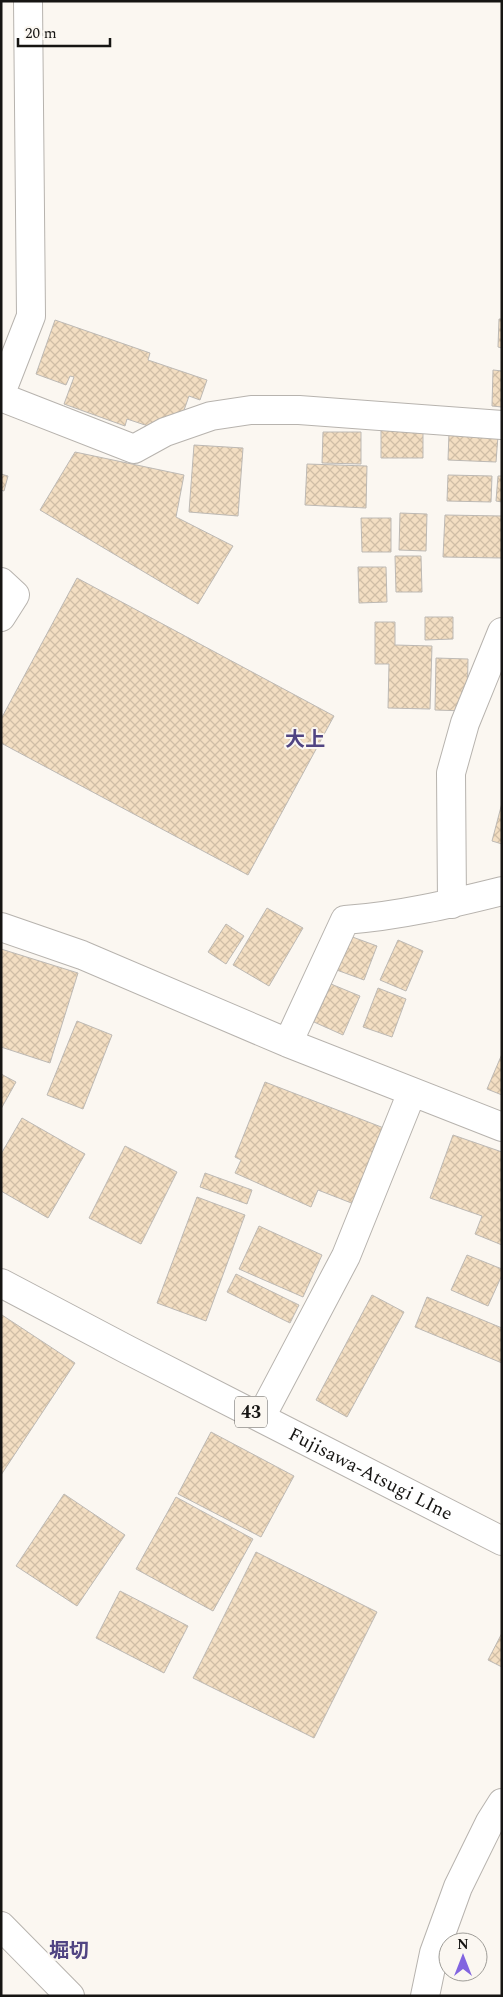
<svg xmlns="http://www.w3.org/2000/svg" width="503" height="1997" font-family="Spectral,'Noto Sans JP',serif">
<style>
.building{fill:url(#building-cross-hatch);stroke:#bdb9b4}
.lines{fill:none;stroke-linecap:round;stroke-linejoin:round}
.minor-casing{stroke:#b7b3ae;stroke-width:30}
.major-casing{stroke:#b7b3ae;stroke-width:30}
.minor{stroke:#fff;stroke-width:28}
.major{stroke:#fff;stroke-width:28}
.labels{text-anchor:middle;dominant-baseline:central;stroke-width:4;stroke-linejoin:round;paint-order:stroke}
.shield{fill:#fbf7f1;stroke:#5b5956;stroke-width:1}
.shield-label{font-size:18px;font-weight:bold;fill:#161513}
.street-label{font-size:19px;fill:#161513;stroke:#fbf7f1}
.neighbourhood-label{font-size:20px;font-weight:bold;fill:#504482;stroke:#fbf7f1}
</style>
<defs>
<pattern id="building-cross-hatch" width="8" height="8" patternUnits="userSpaceOnUse" patternTransform="scale(1.25)"><rect width="8" height="8" fill="#f3dec2"/><path d="M0 0l8 8M0 8l8-8" fill="none" stroke="#d0bea6"/></pattern>
</defs>
<rect width="100%" height="100%" fill="#fbf7f1"/>
<!-- building -->
<path class="building" d="M499 319H502V348L498 347Z
M55 320 150 353 148 360 207 380 200 400 189 396 183 413 151 427 127 419 125 426 64 404 74 377 70 376 66 385 36 374Z
M493 370 502 371V407L492 406Z
M381 427H423V458H381Z
M323 432H361V464L322 463Z
M449 433 498 436 496 462 448 460Z
M194 445 243 448 238 516 189 512Z
M75 452 184 475 176 517 233 546 198 604 40 510Z
M307 464 367 466 366 508 305 505Z
M1 474 8 476 4 491 1 490Z
M448 475 492 476 491 502 447 501Z
M498 476H502V502L496 501Z
M400 513 427 514 426 551 399 550Z
M445 515 502 516V558L443 557Z
M361 518H391V552H362Z
M395 556H421L422 592H396Z
M358 567H386L387 602 359 603Z
M77 578 334 716 248 875 1 743V719Z
M425 617H453V639L425 640Z
M375 622H395V645L432 646 430 709 388 708 389 664H375Z
M436 658 468 659 467 711 435 710Z
M502 803V844L492 841Z
M267 908 303 928 269 986 233 965Z
M226 924 244 936 226 964 208 952Z
M347 935 377 946 364 980 334 969Z
M398 940 423 951 406 991 380 980Z
M1 949 78 973 50 1063 1 1047Z
M331 984 360 996 343 1035 314 1022Z
M378 988 406 999 392 1037 363 1027Z
M77 1021 112 1035 83 1109 47 1095Z
M502 1054V1095L487 1089Z
M1 1074 16 1082 1 1109Z
M265 1082 389 1130 359 1206 318 1190 311 1207 235 1173 241 1160 235 1157Z
M22 1118 85 1154 48 1218 1 1191V1154Z
M453 1135 502 1152V1245L475 1234 482 1216 430 1198Z
M125 1146 177 1172 141 1244 89 1218Z
M205 1173 252 1190 247 1204 200 1187Z
M197 1197 245 1215 206 1321 157 1303Z
M259 1226 322 1255 303 1297 239 1269Z
M467 1255 502 1269V1275L488 1306 451 1290Z
M236 1274 299 1305 290 1323 227 1292Z
M372 1295 404 1312 347 1417 316 1400Z
M427 1297 502 1328V1363L415 1327Z
M2 1315 75 1363 1 1475V1316Z
M211 1432 294 1476 261 1537 178 1494Z
M64 1494 125 1535 77 1606 16 1566Z
M176 1497 253 1539 213 1611 136 1569Z
M256 1552 377 1612 314 1738 193 1678Z
M120 1591 188 1626 164 1673 96 1638Z
M502 1633V1667L488 1660Z"/>
<g class="lines">
<!-- minor casing -->
<g class="minor-casing">
<path id="minor" d="M1 393 31 316 28 1
M1 397 134 449 165 432 211 416 251 410H299L502 425
M1 582 15 595 1 617
M452 904 451 773 465 723 502 632
M1 927 82 955 288 1043 502 1127
M288 1043 345 920C399 916 450 904 502 891
M261 1417 346 1256 412 1092
M1 1926 70 1996
M425 1996 434 1953 458 1887 490 1822 502 1803"/>
</g>
<!-- major casing -->
<g class="major-casing">
<g id="major">
<path id="s1" d="M1 1283 128 1350 502 1541"/>
</g>
</g>
<!-- minor -->
<use href="#minor" class="minor"/>
<!-- major -->
<use href="#major" class="major"/>
</g>
<g class="labels">
<!-- shield labels -->
<rect class="shield" x="235" y="1396.5" width="32" height="31" rx="4"/>
<g class="shield-label">
<text x="251" y="1412">43</text>
</g>
<!-- street labels -->
<g class="street-label">
<text stroke="none"><textPath href="#s1" startOffset="416">Fujisawa-Atsugi LIne</textPath></text>
</g>
<!-- neighbourhood labels -->
<g class="neighbourhood-label">
<text x="305" y="740">大上</text>
<text x="69" y="1951">堀切</text>
</g>
</g>
<!-- border -->
<rect width="503" height="1997" fill="none" stroke="#161513" stroke-width="5"/>
<!-- north arrow -->
<g transform="translate(463 1957)"><circle r="24" fill="#fbf7f1" stroke="#9f9d98"/>
<path d="M0-4L9 19L0 12L-9 19Z" fill="#8265e0"/>
<text y="-8" font-size="14" font-weight="bold" text-anchor="middle" fill="#161513">N</text>
</g>
<!-- scale -->
<path d="M18 38v8h92v-8" fill="none" stroke="#161513" stroke-width="2.5"/>
<text x="25" y="38" font-size="15" fill="#161513" stroke="#fbf7f1" stroke-width="4" paint-order="stroke">20 m</text>
</svg>
